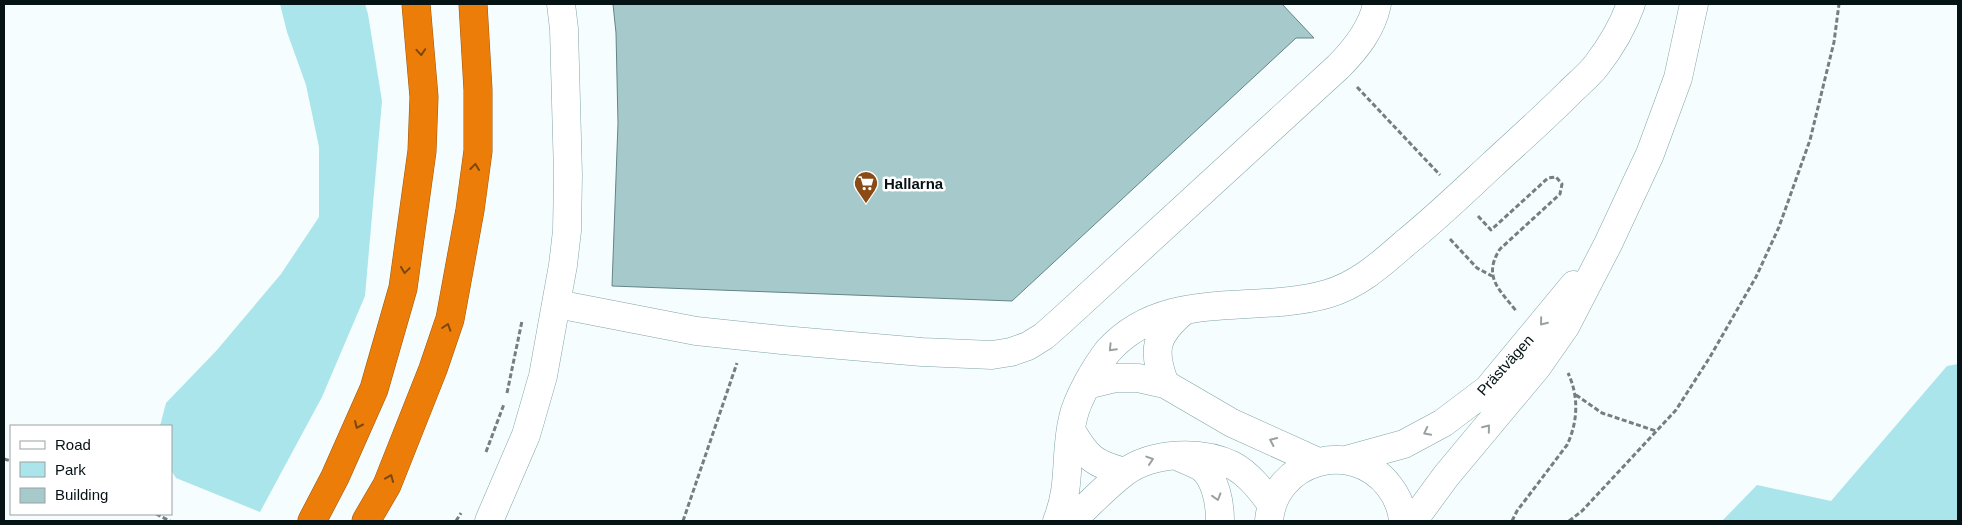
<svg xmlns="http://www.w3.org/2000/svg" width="1962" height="525" font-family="Helvetica,sans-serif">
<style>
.green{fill:#aae5eb}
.building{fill:#a6c9cc;stroke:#638588}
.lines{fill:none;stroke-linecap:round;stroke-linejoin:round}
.minor-casing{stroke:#81a4a7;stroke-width:29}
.highway-casing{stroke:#9c580d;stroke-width:29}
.path{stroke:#757f80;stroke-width:3;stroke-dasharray:5 2.5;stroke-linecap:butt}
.minor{stroke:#fff;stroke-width:28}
.highway{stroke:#ed7d09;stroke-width:28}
.oneway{stroke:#7a480f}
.oneway2{stroke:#9ba1a1}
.labels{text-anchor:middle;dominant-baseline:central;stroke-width:5;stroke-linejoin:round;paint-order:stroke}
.poi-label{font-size:15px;font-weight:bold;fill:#061315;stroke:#fff;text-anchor:start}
.street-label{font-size:15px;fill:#061315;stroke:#fff}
</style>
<rect width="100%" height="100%" fill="#f6fdfe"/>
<!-- green -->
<path class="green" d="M280 4H365L368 14 382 101 365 296 322 397 260 512 176 478 171 470V426H160L166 403 217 350 281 274 319 217V147L306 85 287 32Z
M1958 364V521H1722L1757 485 1831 501 1947 366Z"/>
<!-- building -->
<path class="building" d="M613 4H1282L1314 38H1296L1012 301 612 286 618 123 616 33Z"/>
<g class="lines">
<!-- minor casing -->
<g class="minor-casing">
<path id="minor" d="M557 304 696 331 782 340 922 352 992 355 1011 352 1028 346 1044 336 1061 321 1338 67C1356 49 1372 29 1377 4
M1165 384C1151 349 1156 334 1185 310
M1087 385 1116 378H1138L1165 384 1232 423 1318 462
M1071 430C1087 458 1094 464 1125 472
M1179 457C1186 460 1194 463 1201 467 1216 478 1220 504 1220 521
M1346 460 1404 444 1443 423 1488 389 1574 285
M489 521 526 435 543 376 563 265 567 231 568 175 564 29 561 4
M1057 521C1072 484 1064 454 1073 418 1077 399 1096 366 1108 351 1166 287 1253 315 1327 294 1358 285 1380 265 1404 244 1435 219 1463 192 1492 165 1518 141 1544 118 1569 93 1578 84 1588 76 1596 66 1610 48 1623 26 1631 4
M1071 521C1089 505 1106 486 1125 472 1153 452 1201 450 1232 465 1249 474 1261 490 1272 505
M1269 521C1274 460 1352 438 1389 486 1397 496 1402 508 1403 521
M1413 521 1446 476 1537 367 1565 327 1608 244 1650 154 1678 78 1694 4"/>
</g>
<!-- highway casing -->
<g class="highway-casing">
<path id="highway" d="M312 521 335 477 374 389 403 288 422 151 424 97 416 4
M366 521 387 485 433 369 450 319 470 210 478 151V90L473 4"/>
</g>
<!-- path -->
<path class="path" d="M1357 87 1440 175
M1478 216 1491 230 1548 178 1556 177 1562 184 1560 194 1500 249C1482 277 1500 290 1517 312
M1450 239 1477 268 1492 276
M507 393 522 321
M1576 395 1602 413 1656 431
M486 452 504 404
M4 459 11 461
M156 514 170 521
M456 521 461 513
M683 521 737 363
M1512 521 1517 511 1567 445C1578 422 1579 396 1568 373
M1569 521 1582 511 1676 410 1710 357 1756 277 1779 227 1810 140 1834 42 1839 4"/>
<!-- minor -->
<use href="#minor" class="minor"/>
<!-- highway -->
<use href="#highway" class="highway"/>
</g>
<!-- one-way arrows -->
<defs><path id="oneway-chevron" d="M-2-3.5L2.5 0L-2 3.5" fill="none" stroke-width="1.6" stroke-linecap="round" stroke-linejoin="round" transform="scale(1.25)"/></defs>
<g class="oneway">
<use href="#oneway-chevron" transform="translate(421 52) rotate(86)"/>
<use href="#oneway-chevron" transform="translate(475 167) rotate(-83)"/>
<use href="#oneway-chevron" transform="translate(405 270) rotate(98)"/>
<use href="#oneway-chevron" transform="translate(447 327) rotate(-72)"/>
<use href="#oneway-chevron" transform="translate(358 425) rotate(114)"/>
<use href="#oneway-chevron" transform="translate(390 478) rotate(-67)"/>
</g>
<g class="oneway2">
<use href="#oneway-chevron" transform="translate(1543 322) rotate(129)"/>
<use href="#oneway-chevron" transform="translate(1112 348) rotate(134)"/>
<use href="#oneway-chevron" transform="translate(1487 428) rotate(-51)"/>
<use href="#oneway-chevron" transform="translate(1427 432) rotate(153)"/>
<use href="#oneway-chevron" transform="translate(1273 441) rotate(-155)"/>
<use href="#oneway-chevron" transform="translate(1150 460) rotate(-18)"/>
<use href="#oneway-chevron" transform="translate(1217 497) rotate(73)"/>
</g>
<!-- icons -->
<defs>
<g id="supermarket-pin" transform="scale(1.25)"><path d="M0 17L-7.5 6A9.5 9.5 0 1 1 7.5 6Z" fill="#8b4b14" stroke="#fff"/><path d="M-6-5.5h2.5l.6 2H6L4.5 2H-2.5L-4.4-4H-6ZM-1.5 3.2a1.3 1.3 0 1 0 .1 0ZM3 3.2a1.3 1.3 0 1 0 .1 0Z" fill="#fff"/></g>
</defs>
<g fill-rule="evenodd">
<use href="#supermarket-pin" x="866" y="183"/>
</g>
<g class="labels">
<!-- poi labels -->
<g class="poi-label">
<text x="884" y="183">Hallarna</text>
</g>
<!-- street labels -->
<g class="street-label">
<text transform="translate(1505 365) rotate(-48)">Prästvägen</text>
</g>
</g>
<!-- border -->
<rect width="1962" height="525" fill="none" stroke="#061315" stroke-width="10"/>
<!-- legend -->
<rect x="10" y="425" width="162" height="90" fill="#ffffff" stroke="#9ba1a1"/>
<rect x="20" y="441" width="25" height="8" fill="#ffffff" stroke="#9ba1a1"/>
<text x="55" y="450" font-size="15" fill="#061315">Road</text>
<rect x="20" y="462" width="25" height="15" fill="#aae5eb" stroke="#9ba1a1"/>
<text x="55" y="475" font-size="15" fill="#061315">Park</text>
<rect x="20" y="488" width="25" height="15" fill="#a6c9cc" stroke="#9ba1a1"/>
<text x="55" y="500" font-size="15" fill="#061315">Building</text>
</svg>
